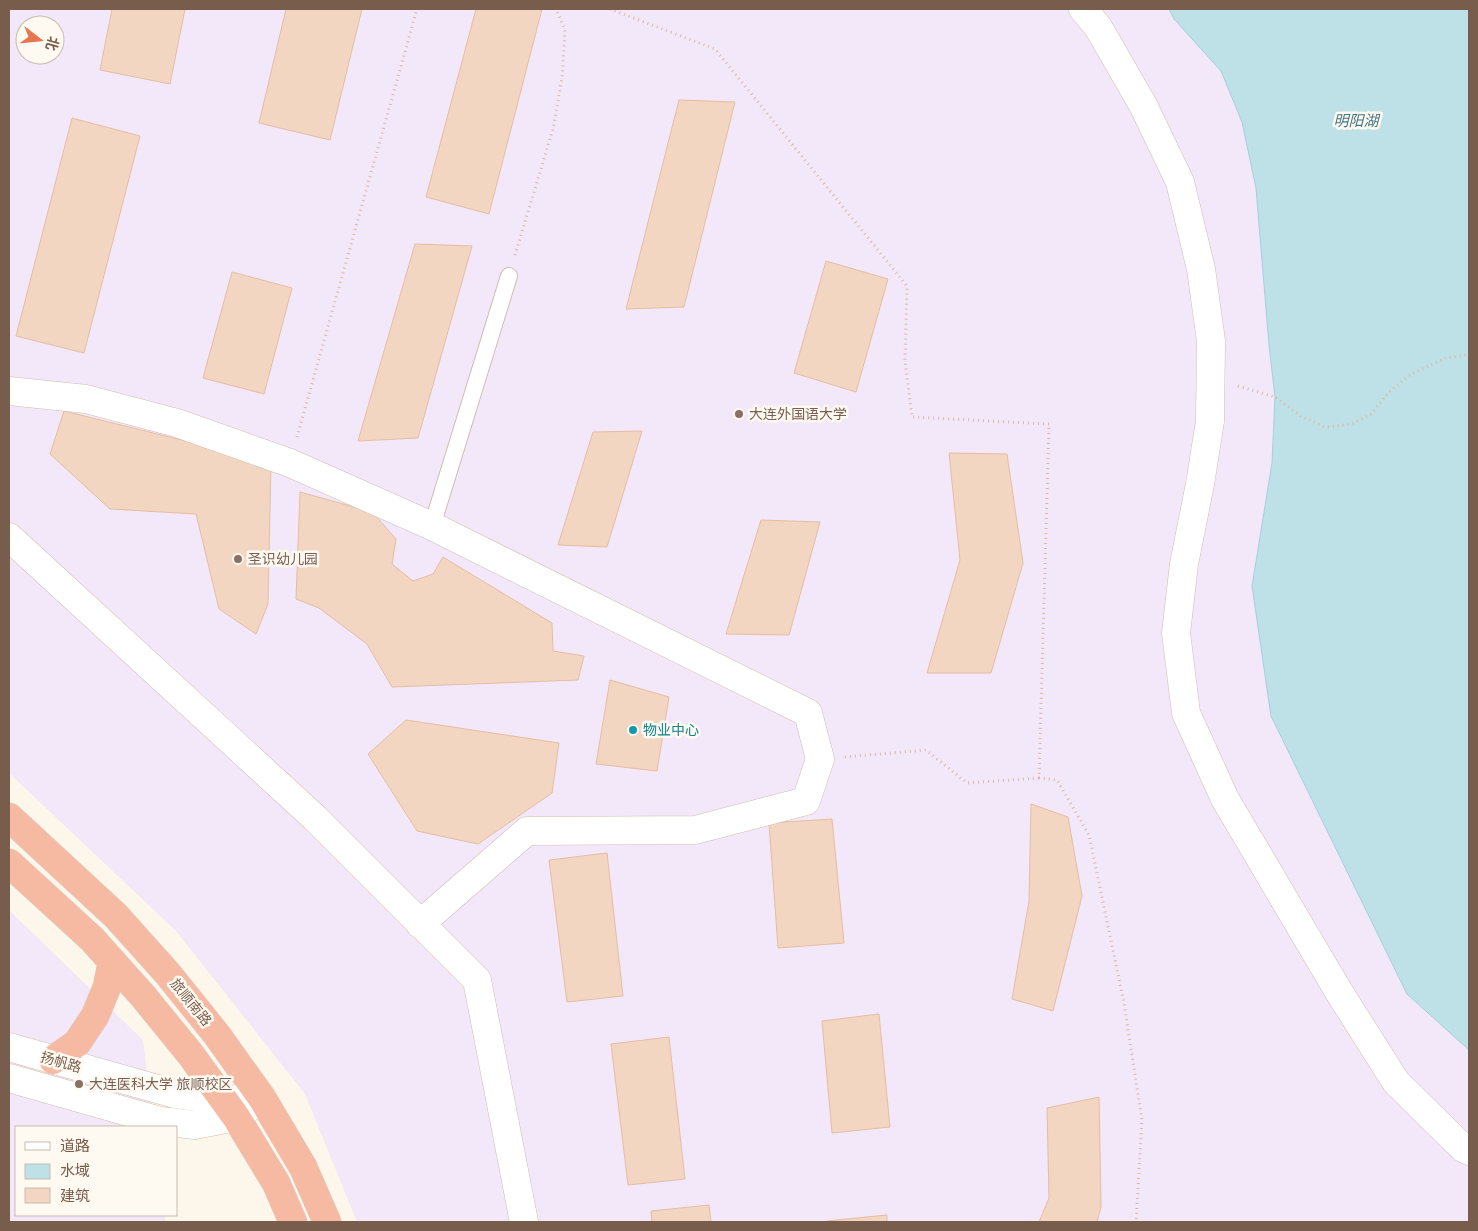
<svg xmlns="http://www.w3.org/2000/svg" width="1478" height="1231" font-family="Roboto,'Noto Sans SC',sans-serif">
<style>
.education{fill:#f3e7fa;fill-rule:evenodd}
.water{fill:#bee0e7;stroke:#a4d0d9}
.building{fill:#f2d6c2;stroke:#e5bda2}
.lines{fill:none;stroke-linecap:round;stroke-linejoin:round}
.lane-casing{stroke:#d0beaf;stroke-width:18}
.street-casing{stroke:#d0beaf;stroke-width:29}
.highway-casing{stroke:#d9d2cd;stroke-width:29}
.path{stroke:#d8baa4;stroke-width:3;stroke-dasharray:1 4;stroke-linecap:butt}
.lane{stroke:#fff;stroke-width:16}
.street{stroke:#fff;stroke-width:28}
.highway{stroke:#f6baa2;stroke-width:28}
.education-dot{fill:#8d6e63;stroke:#fffaf1;stroke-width:2}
.culture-dot{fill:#0f9aa8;stroke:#fffaf1;stroke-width:2}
.labels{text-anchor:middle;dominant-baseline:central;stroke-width:5;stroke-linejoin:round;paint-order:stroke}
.education-label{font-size:14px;fill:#785e54;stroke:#fffaf1;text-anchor:start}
.culture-label{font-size:14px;fill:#0d838f;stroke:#fffaf1;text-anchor:start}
.street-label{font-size:14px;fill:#795d4c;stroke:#fffaf1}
.water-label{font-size:15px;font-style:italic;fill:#437784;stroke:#fffaf1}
</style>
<rect width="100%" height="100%" fill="#fdf6ea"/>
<!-- education -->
<path class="education" d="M9 9H1469V1222H357L305 1094 176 931 9 773ZM25 25H55V55H25Z
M9 910 143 1040 154 1127H16V1215H165V1222H9Z"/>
<!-- water -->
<path class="water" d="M1169 9H1469V1050L1407 994 1271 716 1252 586 1272 463 1275 397 1269 345 1256 188 1242 122 1221 71 1174 19Z"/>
<!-- building -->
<path class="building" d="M112 9H185L170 84 100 70Z
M286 9H362L330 140 259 123Z
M476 9H542L489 214 426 197Z
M679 100 735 102 684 307 626 309Z
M72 118 140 136 84 353 16 336Z
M415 244 472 246 418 438 358 441Z
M826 261 888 279 856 392 794 373Z
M232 272 292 288 264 394 203 378Z
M64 411 271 462 268 604 256 634 219 609 196 514 110 509 50 454Z
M642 431 607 547 558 545 593 432Z
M949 453 1007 454 1023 563 991 673H927L960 560Z
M300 492 372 512 396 539 392 564 413 581 433 574 443 557 552 623 553 651 584 656 578 680 392 687 367 644 319 608 296 599Z
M761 520 820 522 789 635 726 634Z
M610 680 669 697 657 771 596 764Z
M406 720 559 743 552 793 478 844 417 831 368 754Z
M1031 804 1068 817 1082 896 1053 1011 1012 999 1029 901Z
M832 819 844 943 778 948 769 823Z
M607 853 623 996 567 1002 549 860Z
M879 1014 890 1127 832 1133 822 1021Z
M669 1037 685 1179 628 1185 611 1044Z
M1099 1097 1101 1207 1097 1222H1039L1049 1198 1047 1108Z
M709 1205 711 1222H652L651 1211Z
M887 1215V1222H827V1221Z"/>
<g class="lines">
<!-- lane casing -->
<g class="lane-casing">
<path id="lane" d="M432 526 509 276"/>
</g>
<!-- street casing -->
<g class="street-casing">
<path id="street" d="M1083 9 1098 27 1143 105 1180 182 1201 269 1211 341 1210 421 1200 484 1184 564 1176 633 1186 713 1225 799 1339 992 1396 1082 1463 1148 1469 1151
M9 391 86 399 177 423 290 463 432 526 808 713 820 759 806 801 695 830 527 831 420 924
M9 537 315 818 477 980 524 1222
M9 1047 175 1094 224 1100 241 1099
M9 1078 160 1121 195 1125 236 1117 262 1098"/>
</g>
<!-- highway casing -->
<g class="highway-casing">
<path id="highway" d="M9 817 116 916 168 974 217 1035 262 1098 303 1167 327 1222
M9 863 92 939 143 996 191 1055 236 1117 276 1183 293 1222
M53 1060 77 1043 95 1016 107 987 112 962"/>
</g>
<!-- path -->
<path class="path" d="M610 9 715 49 907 286 905 361 912 417 1049 424 1039 778 1057 780 1089 835 1124 1003 1142 1120 1136 1222
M515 255 553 129 562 78 565 30 556 9
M1238 386 1275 397 1301 416 1325 427 1352 424 1371 414 1388 393 1411 374 1446 358 1469 355
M297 437 417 9
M845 757 926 750 967 783 1039 778"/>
<!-- lane -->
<use href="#lane" class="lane"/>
<!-- street -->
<use href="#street" class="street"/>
<!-- highway -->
<use href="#highway" class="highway"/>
</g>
<!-- markers -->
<g class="education-dot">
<circle cx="739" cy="414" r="5"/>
<circle cx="238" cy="559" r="5"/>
<circle cx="79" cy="1084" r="5"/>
</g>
<circle class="culture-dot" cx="633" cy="730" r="5"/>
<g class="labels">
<!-- education labels -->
<g class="education-label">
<text x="749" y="414">大连外国语大学</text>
<text x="248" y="559">圣识幼儿园</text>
<text x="89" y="1084">大连医科大学 旅顺校区</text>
</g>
<!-- culture labels -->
<g class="culture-label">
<text x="643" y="730">物业中心</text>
</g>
<!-- street labels -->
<g class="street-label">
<text transform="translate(191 1002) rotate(51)">旅顺南路</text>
<text transform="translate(61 1062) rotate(16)">扬帆路</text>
</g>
<!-- water labels -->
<g class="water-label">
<text x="1356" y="121">明阳湖</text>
</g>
</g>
<!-- border -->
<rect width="1478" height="1231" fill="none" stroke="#795d4c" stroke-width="20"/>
<!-- legend -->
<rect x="15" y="1126" width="162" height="90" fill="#fffaf1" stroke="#c9bbaf"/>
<rect x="25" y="1142" width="25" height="8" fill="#ffffff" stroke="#c9bbaf"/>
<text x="60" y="1151" font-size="15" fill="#795d4c">道路</text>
<rect x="25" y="1164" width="25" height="15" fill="#bee0e7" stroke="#c9bbaf"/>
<text x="60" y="1176" font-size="15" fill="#795d4c">水域</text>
<rect x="25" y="1188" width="25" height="15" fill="#f2d6c2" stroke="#c9bbaf"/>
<text x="60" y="1201" font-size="15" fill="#795d4c">建筑</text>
<!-- north arrow -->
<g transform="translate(40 40) rotate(106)"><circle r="24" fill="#fffaf1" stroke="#c9bbaf"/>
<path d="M0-4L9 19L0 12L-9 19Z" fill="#e67550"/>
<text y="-8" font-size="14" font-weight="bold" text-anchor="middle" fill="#795d4c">北</text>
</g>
</svg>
